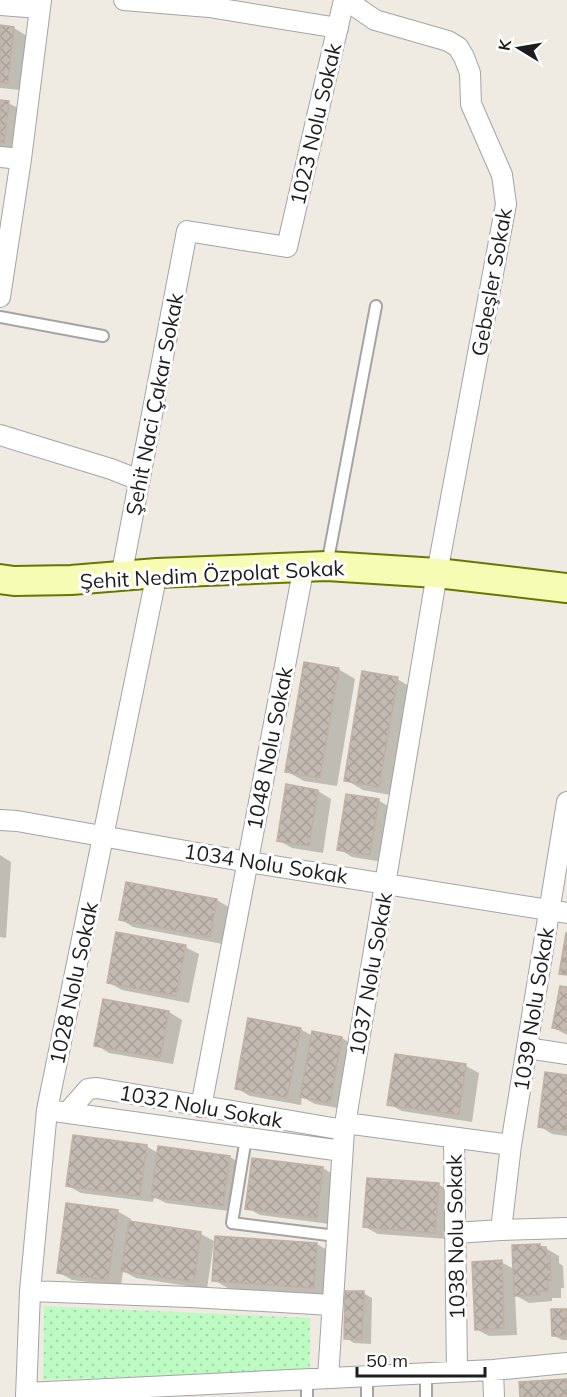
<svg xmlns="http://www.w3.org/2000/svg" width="567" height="1397" font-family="Mulish,sans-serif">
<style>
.park{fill:url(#park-dots)}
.shadow{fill:#0003}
.building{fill:url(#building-cross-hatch);stroke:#c1b1a4;stroke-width:1.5}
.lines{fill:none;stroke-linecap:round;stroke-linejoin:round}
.lane-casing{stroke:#a4a4a4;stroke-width:14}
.street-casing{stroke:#a4a4a4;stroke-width:22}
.secondary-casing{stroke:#687701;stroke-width:32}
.lane{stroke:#fff;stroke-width:10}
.street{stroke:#fff;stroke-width:20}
.secondary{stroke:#f6fcb3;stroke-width:28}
.labels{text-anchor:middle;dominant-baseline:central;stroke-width:6;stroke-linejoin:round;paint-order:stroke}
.street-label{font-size:21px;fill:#1d1d1d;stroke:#fff}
</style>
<defs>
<pattern id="park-dots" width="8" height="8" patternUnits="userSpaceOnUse" patternTransform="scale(1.5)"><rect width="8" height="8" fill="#bdfbc3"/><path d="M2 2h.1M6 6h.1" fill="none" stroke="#a2d7a7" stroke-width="1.8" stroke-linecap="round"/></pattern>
<pattern id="building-cross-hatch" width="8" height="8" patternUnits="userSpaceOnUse" patternTransform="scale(1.5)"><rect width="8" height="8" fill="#c3bab2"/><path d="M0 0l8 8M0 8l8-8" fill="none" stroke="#a79f99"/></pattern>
</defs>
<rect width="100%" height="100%" fill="#efebe2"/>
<!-- park -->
<path class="park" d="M44 1306 310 1318V1370L43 1380Z"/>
<!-- shadow -->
<path class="shadow" d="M0 27 14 28 27 36 21 90 0 88Z
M0 102 8 103 22 110 17 149 0 147Z
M338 669 355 679 337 786 304 781 286 771Z
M397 679 414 689 396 796 363 790 346 780Z
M287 786 318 791 331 799 323 853 292 848 278 840Z
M378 800 391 808 383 862 352 857 339 849Z
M0 855 11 862 6 938 0 937Z
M127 884 217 900 230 908 223 944 133 927 120 919Z
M185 947 199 954 189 1003 122 990 108 982Z
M567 989V1035L554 1028Z
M169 1012 182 1020 173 1064 109 1053 96 1045Z
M300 1029 313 1036V1033L342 1038 355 1046 343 1109 315 1104 302 1097 301 1105 250 1096 236 1088Z
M396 1055 466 1066 479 1073 472 1122 402 1111 389 1104Z
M567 1076V1136L552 1134 539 1126Z
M146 1146 158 1153 230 1157 243 1165 237 1212 166 1203 154 1197 153 1202 81 1193 68 1186Z
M253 1159 323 1168 336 1176 330 1224 260 1215 247 1208Z
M438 1184 451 1192 448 1239 378 1234 365 1227Z
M117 1211 131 1219 130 1223 201 1234 214 1241 207 1289 136 1278 123 1271 121 1286 72 1280 58 1272Z
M317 1244 334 1254 331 1297 231 1290 214 1280Z
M540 1245 559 1256V1263L563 1266 564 1288H561V1298H552V1301L529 1303 515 1295 517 1335 489 1336 476 1329 501 1262 514 1269Z
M363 1293 372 1298 371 1344 354 1343 346 1338Z
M567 1310V1340H562L553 1335Z"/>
<!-- building -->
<path class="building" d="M0 25 14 27 8 83 0 82Z
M0 100 9 101 4 143 0 142Z
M304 662 339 668 320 778 285 772Z
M362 671 398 677 379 787 344 781Z
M286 784 318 790 309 846 277 841Z
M346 794 379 799 370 855 337 850Z
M126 882 217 899 210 937 119 920Z
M116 932 186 945 176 996 107 983Z
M566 933H567V975L559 974Z
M560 986 567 987V1031L552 1028Z
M103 999 169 1011 160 1058 94 1046Z
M248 1018 301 1028 287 1098 235 1089Z
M312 1031 342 1037 330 1103 300 1097Z
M395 1054 466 1064 459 1115 387 1105Z
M545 1072 567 1075V1131L538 1127Z
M73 1135 147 1145 140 1196 66 1186Z
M158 1146 230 1156 223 1206 151 1197Z
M252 1158 323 1167 317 1218 245 1209Z
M367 1178 439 1183 435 1233 363 1227Z
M66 1203 118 1210 108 1280 57 1273Z
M129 1221 201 1232 194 1282 121 1271Z
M215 1236 317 1243 314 1288 212 1281Z
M540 1244V1247H546L547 1257 550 1256 551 1281H548V1291H539V1295L514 1296 512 1245Z
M502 1260 504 1328 475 1330 472 1262Z
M345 1291H364L362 1339H344Z
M551 1309H567V1336H552Z
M567 1379V1397H520L519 1382Z"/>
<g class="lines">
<!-- lane casing -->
<g class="lane-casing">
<path id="lane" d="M0 317 103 336
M327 565 376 306
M246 1138 232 1223 336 1236
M426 1373V1397
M367 1376V1397
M307 1379V1397"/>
</g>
<!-- street casing -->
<g class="street-casing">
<path id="street" d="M124 0 209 7 338 28
M0 5 40 8
M0 157 21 159
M0 297 21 159 41 0
M0 435 111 469 139 480
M121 577 187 231 287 247 344 0
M0 820 17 821 248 862 567 913
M527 1048 567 1054
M201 1107 304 566
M47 1110 342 1151
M67 1113 88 1089 97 1088 344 1130
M345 1123 511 1145 501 1230 567 1228
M454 1139 457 1371
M511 1145 567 802
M455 1233 501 1230
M30 1291 190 1297 332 1305
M493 1370 494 1397
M328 1378 344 1130 437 573 506 204 502 175 471 104 470 73 464 57 458 47 448 41 375 20 346 0
M26 1393 493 1370 567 1363
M26 1397 30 1291 47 1110 157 573"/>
</g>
<!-- secondary casing -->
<g class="secondary-casing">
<path id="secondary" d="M0 579 14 581 71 580 157 573 327 566 437 573 567 588"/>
</g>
<!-- lane -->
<use href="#lane" class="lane"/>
<!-- street -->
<use href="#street" class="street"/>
<!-- secondary -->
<use href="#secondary" class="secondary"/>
</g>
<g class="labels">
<!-- street labels -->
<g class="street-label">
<text transform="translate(315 124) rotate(-77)">1023 Nolu Sokak</text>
<text transform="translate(491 282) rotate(-80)">Gebeşler Sokak</text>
<text transform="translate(154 404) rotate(-79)">Şehit Naci Çakar Sokak</text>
<text transform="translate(212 574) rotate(-3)">Şehit Nedim Özpolat Sokak</text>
<text transform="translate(269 748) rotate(-79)">1048 Nolu Sokak</text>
<text transform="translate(266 863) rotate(9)">1034 Nolu Sokak</text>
<text transform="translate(370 974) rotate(-80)">1037 Nolu Sokak</text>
<text transform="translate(73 983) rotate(-78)">1028 Nolu Sokak</text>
<text transform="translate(533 1009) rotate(-81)">1039 Nolu Sokak</text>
<text transform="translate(201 1106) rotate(10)">1032 Nolu Sokak</text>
<text transform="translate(455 1237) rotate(-91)">1038 Nolu Sokak</text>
</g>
</g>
<!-- north arrow -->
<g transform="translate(519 48) rotate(281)" stroke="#ffffff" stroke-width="4.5" paint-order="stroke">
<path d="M0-4.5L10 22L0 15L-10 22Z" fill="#1d1d1d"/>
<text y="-9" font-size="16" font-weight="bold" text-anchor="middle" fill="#1d1d1d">K</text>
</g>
<!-- scale -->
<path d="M357 1367v9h128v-9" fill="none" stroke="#1d1d1d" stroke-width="3"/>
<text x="366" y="1367" font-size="18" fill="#1d1d1d" stroke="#ffffff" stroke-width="4.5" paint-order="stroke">50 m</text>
</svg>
